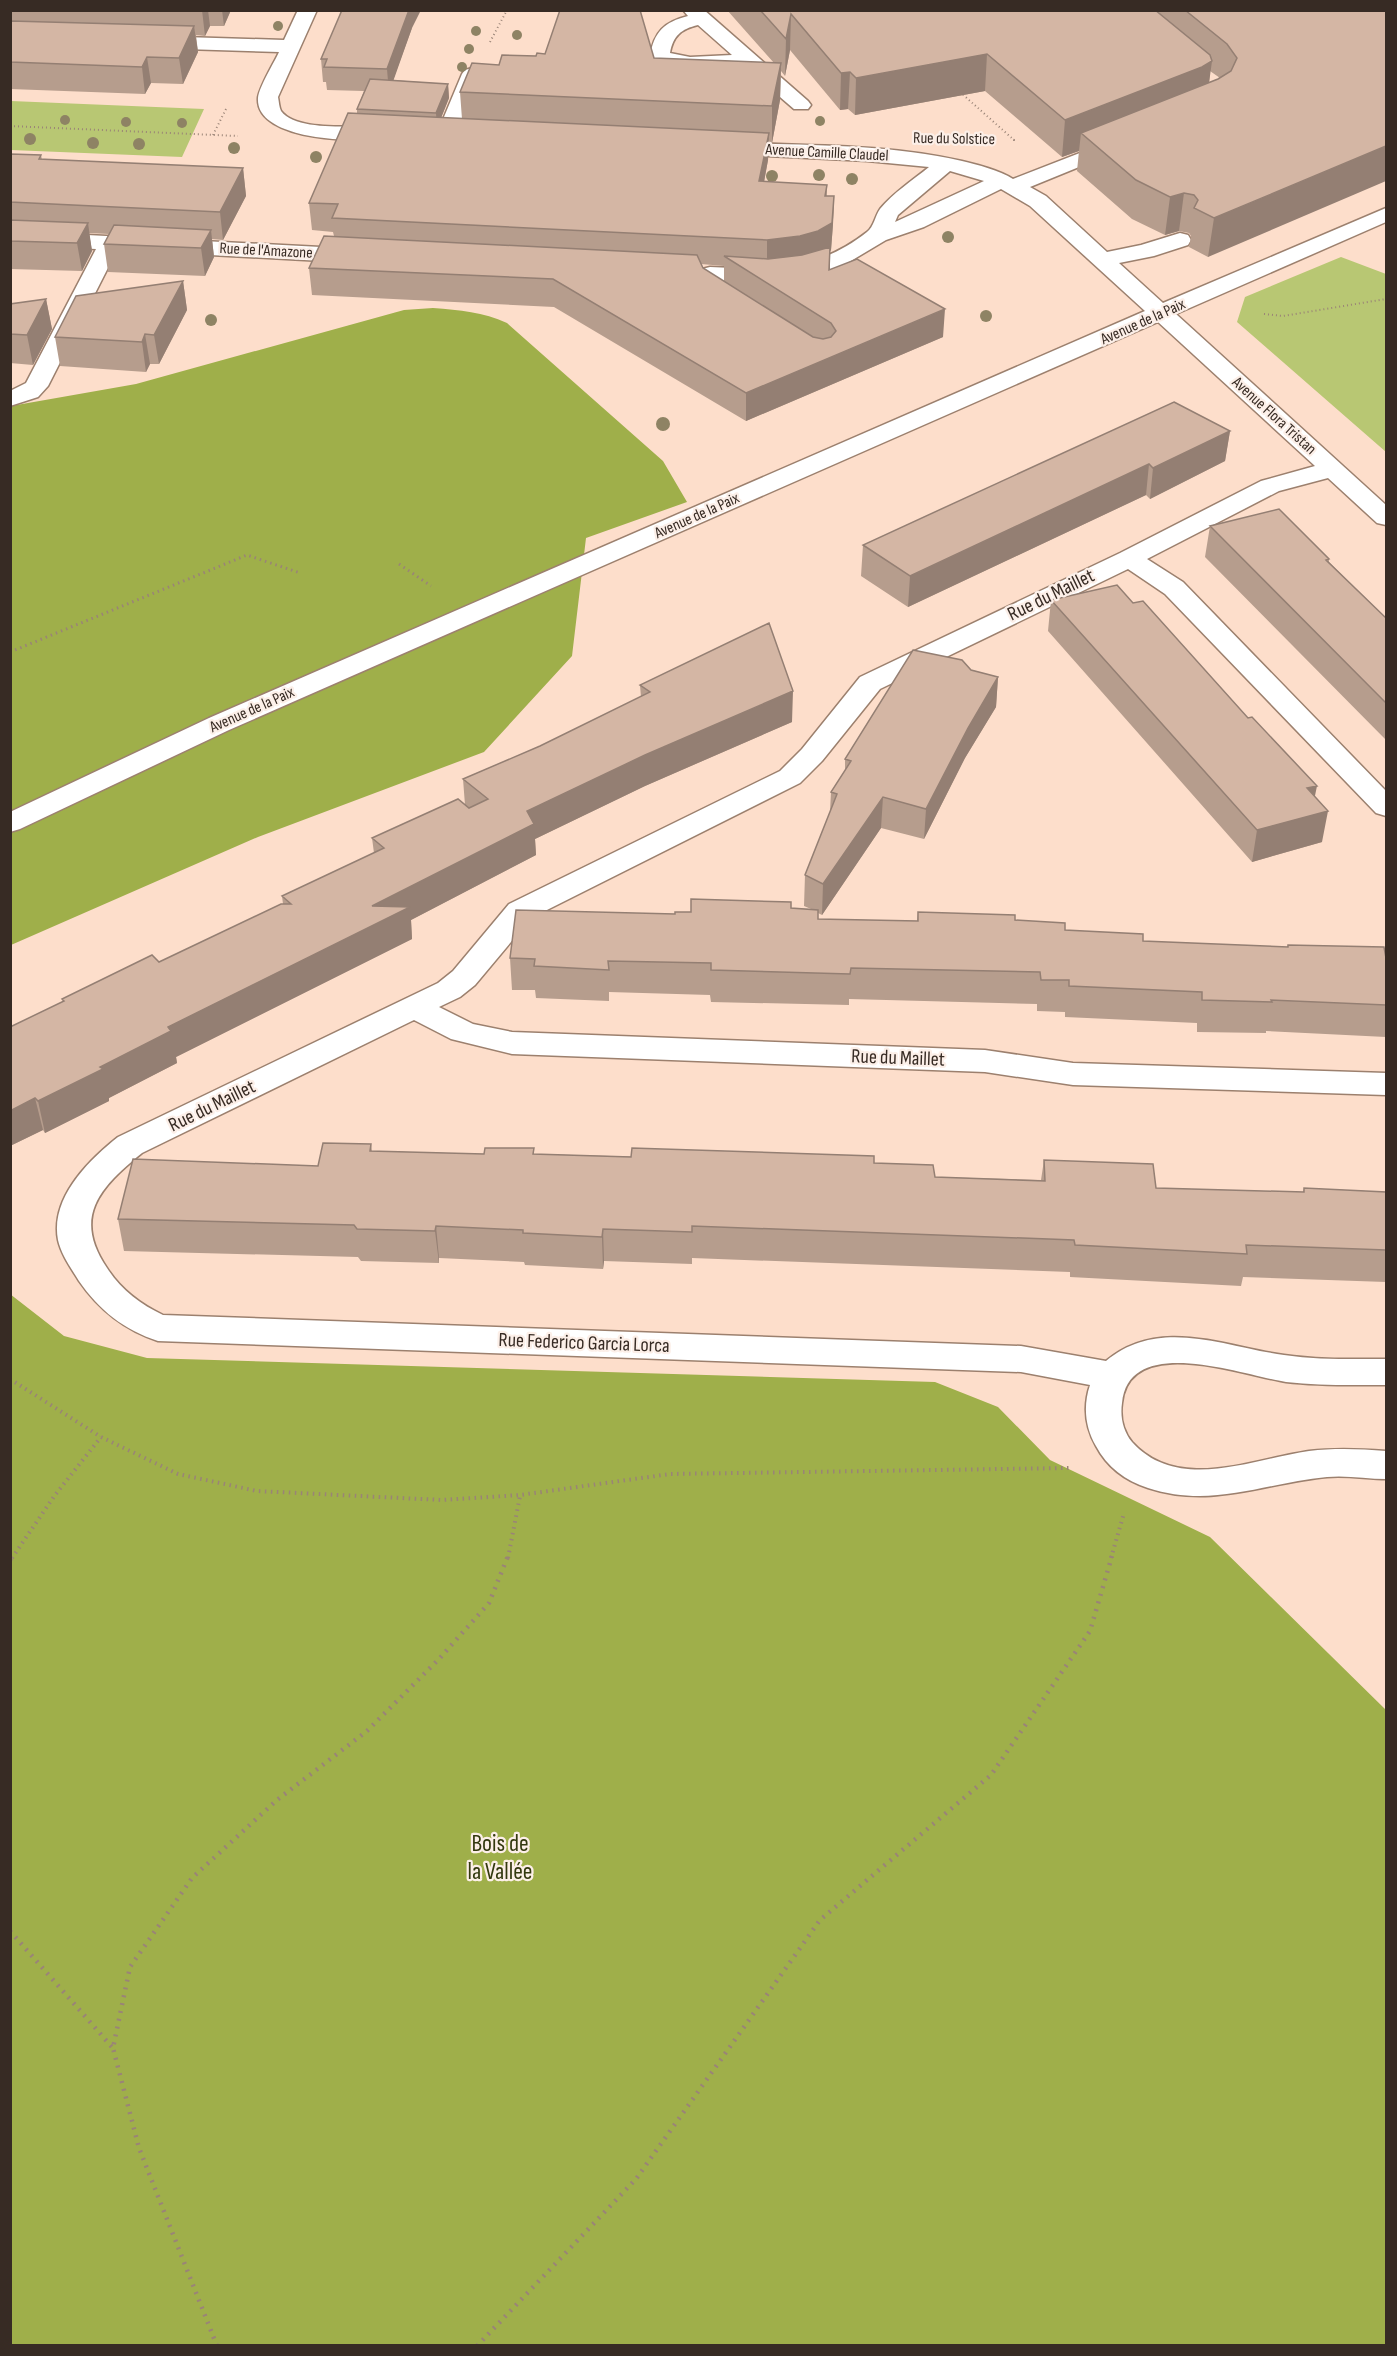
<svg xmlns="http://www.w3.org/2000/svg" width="1397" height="2356" font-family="'Sofia Sans Condensed',sans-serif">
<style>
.green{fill:#b8c773}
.forest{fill:#9faf4a}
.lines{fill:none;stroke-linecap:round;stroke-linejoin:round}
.minor-casing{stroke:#9c806e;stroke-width:3}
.path-far3{stroke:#9a8477;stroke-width:2;stroke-dasharray:1 3;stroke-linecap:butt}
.path-far2{stroke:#9a8477;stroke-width:3;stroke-dasharray:1.5 4;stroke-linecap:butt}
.path-far1{stroke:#9a8477;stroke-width:4;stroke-dasharray:1.5 4.5;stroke-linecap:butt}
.path{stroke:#9a8477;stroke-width:4.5;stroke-dasharray:2 6;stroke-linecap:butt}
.minor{fill:#fff;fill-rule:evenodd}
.tree{fill:#8e8364}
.wall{fill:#b69d8d;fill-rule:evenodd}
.shaded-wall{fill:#947f73}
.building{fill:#d4b6a4;stroke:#947f73;stroke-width:1.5}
.labels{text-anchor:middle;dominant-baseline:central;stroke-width:4.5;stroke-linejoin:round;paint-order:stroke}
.far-street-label{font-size:16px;fill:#372b24;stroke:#fcefe8}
.street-label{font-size:20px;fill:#372b24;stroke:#fcefe8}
.near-park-label{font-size:24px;fill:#33390f;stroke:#fcefe8}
</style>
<rect width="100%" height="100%" fill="#fddecb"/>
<!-- green -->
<path class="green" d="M11 101 204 109 182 157 11 150Z
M1341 257 1386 274V452L1237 322 1245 297Z"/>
<!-- forest -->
<path class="forest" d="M433 308C460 310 483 312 507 323L663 461 687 502 586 538 572 656 484 752 258 837 11 945V406L136 384 404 310Z
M10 1294 64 1336 147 1358 935 1382 998 1407 1050 1460 1210 1537 1386 1710V2345H11Z"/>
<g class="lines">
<!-- minor casing -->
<g class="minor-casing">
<path id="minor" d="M298 10H317L278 97C279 102 279 107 281 111 299 135 366 122 393 129L396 133 393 137C365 144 255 142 258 98 259 87 274 63 279 52L152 48 145 46 142 42 145 38 152 36 284 40Z
M683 10H704L808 101 811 105 808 109H794L744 66C723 69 664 76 650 56 654 32 664 22 688 16ZM698 25 732 55 690 57 670 53C673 36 681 29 698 25Z
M472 68 479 70 482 74 456 136 453 140 446 142 439 140 436 136 462 74 465 70Z
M1121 137 1128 139 1131 143 1128 147 1030 187 1046 196 1107 252 1141 245 1180 233 1188 235 1191 240 1188 245 1154 256 1119 263 1163 303 1386 208V222L1176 314 1386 505V525L1377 523 1328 478 1279 491 1147 559 1183 582 1386 791V816L1376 813 1165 594 1128 569 880 689 822 761 800 783 531 918 475 985 460 997 439 1007 473 1024 512 1032 985 1050 1073 1063 1386 1073V1095L1073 1085 985 1072 512 1054 451 1039 414 1020 142 1153C100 1187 72 1217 107 1268 121 1290 140 1304 163 1315L1021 1346 1106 1361C1159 1316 1225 1347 1284 1355 1318 1360 1352 1359 1386 1359V1385C1353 1385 1319 1386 1286 1382 1245 1376 1129 1332 1122 1403 1120 1417 1123 1431 1132 1442 1178 1493 1253 1459 1309 1451 1335 1448 1360 1449 1386 1451V1479C1367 1479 1347 1475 1327 1477 1264 1483 1212 1509 1148 1488 1126 1481 1107 1467 1096 1446 1085 1427 1083 1406 1090 1385L1021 1372 158 1341C124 1330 99 1310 79 1281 71 1268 61 1254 58 1240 50 1198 89 1160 118 1137L438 983 453 971 509 904 780 771 802 749 860 677 1120 553 1261 481 1315 466 1158 322 229 730 20 829 10 832V812L209 718 1145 311 1030 206 1001 189 924 227 886 240 834 271 801 280 767 284 702 279 699 274 702 269 710 267C771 270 816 272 867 232 874 227 875 216 880 209 893 193 913 180 929 167L867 161 725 154 718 152 715 148 718 144 725 142C803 146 885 143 962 161 978 165 999 170 1013 179ZM950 171 984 181 895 222 898 215Z
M10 231 359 249 367 251 370 256 367 261 359 263 117 250 48 386 38 397 10 406V391L26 383 96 249 10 245Z"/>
</g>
<!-- path-far3 -->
<path class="path-far3" d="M490 42 507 10
M960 92 1014 140 1012 139
M10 126 238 136
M213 135 226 109
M1264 314 1283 316 1386 299"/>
<!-- path-far2 -->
<path class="path-far2" d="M399 564 431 586
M10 652 247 555 300 573"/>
<!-- path-far1 -->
<path class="path-far1" d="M10 1379 101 1437 178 1474 257 1491 442 1500 520 1495 670 1474 1069 1468
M12 1558 55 1495 101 1437
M508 1558 520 1496
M1111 1558 1124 1513"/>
<!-- path -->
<path class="path" d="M10 1560 13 1556
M10 1931 112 2047
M217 2346 139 2148 113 2048 130 1967 192 1878 277 1800 367 1731 439 1659 489 1603 508 1556
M477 2346 636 2179 820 1920 991 1775 1090 1631 1112 1556"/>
<!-- minor -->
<use href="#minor" class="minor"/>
</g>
<!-- trees -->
<g class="tree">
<circle cx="278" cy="26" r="5"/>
<circle cx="476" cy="31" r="5"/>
<circle cx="517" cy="35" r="5"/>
<circle cx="469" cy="49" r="5"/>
<circle cx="462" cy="67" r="5"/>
<circle cx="65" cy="120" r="5"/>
<circle cx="820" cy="121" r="5"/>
<circle cx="126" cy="122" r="5"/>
<circle cx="182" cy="123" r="5"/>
<circle cx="30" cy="139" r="6"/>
<circle cx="93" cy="143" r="6"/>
<circle cx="139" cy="144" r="6"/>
<circle cx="234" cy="148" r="6"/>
<circle cx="316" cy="157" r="6"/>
<circle cx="819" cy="175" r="6"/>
<circle cx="772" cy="176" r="6"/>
<circle cx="852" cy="179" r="6"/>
<circle cx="948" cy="237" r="6"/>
<circle cx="986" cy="316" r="6"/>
<circle cx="211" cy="320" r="6"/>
<circle cx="663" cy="424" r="7"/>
</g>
<!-- wall -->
<path class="wall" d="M10 10H231L224 26H210L205 36 196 35 198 52 183 84 151 83 145 94 10 89Z
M727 10H1386L1208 257 1189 247 1191 236 1189 233 1179 231 1165 235 1132 219 1077 171 1079 151 1062 157 985 91 855 115 848 109 840 110 790 50 785 76 781 71 780 100 772 143H769L768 160 764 182 827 185V196H834L833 224 831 250 830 251V270L943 337 746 421 554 307 312 295 309 268 334 236 333 232 312 230 309 203 357 114V109L364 91 327 90 326 82H323L321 59 412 28 393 80 448 84 449 98 441 118 462 119 460 92 499 65 545 54 774 63ZM1210 71 1220 78 1209 83ZM701 264 724 266V282L703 268Z
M10 154 41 155 42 160 243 168 246 196 223 240 212 239 214 257 205 276 108 272 104 244 109 234 89 233 92 251 82 271 10 269Z
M183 281 187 310 159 364H150L146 372 60 366 55 337Z
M46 299 52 329 33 365 10 363V304Z
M1230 431 1225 461 1150 499 1146 495 908 607 861 576 863 545Z
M1210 526 1329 559V562L1386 618V740L1205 557Z
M1051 600 1315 797 1322 842 1252 862 1048 631Z
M971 670 998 677 996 707 965 758 924 839 881 828 822 915 818 913V919L917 921 918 912 1015 920 1065 930 1143 941 1287 947 1288 945 1386 958V1037L1266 1031V1033L1197 1032V1023L1065 1017V1012L1037 1011V1004L849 999V1005L711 1002 710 995 609 992V1001L536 998 535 990H512L510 958 675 914 691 912 791 908 811 909 804 906 805 875 830 812 831 792 845 771V759Z
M640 685 792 722 645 786 535 839 536 855 411 920 412 939 176 1057 177 1063 109 1098V1101L45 1133 43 1130 10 1146V1027L63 1002 62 999 159 962 283 904 282 896 374 853 372 838 465 805 463 779 540 746 641 697Z
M371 1144 372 1151 484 1154 534 1148V1154L874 1163 935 1177 1041 1180 1044 1160 1156 1188 1303 1192 1304 1188 1386 1192V1282L1243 1277 1241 1286 1070 1277V1272L692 1258V1264L604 1261 603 1269 525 1265 524 1262 439 1258V1263L361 1261 358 1257 124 1251 118 1219 318 1166Z"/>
<!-- shaded-wall -->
<path class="shaded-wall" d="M202 10H208L210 26 205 36Z
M222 10H231L224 26Z
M409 10H421L412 28 389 93 387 69Z
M791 14 790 50 785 76 786 39Z
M194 26 198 52 183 84 179 58Z
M987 54 985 91 855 115 856 78Z
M147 57 151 83 145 94 142 67Z
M1212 61 1207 98 1081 133 1079 151 1062 157 1065 120Z
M781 63 780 100 772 143V106Z
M850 72 848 109 840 110 841 73Z
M448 84 449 98 437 128 436 113Z
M769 133 768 160 759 209V181Z
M1386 146V181L1208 257 1214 218Z
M243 168 246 196 223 240 220 212Z
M1184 193 1179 231 1165 235 1170 197Z
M834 196 833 224 831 250 830 251V275L767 268V240Z
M88 223 92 251 82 271 77 243Z
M211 230 214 257 205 276 201 248Z
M183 281 187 310 159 364 154 335Z
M46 299 52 329 33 365 27 335Z
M945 309 943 337 746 421V393Z
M145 334 150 364 146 372 142 342Z
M1230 431 1225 461 1150 499 1153 468Z
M1149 464 1146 495 908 607 910 576Z
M998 677 996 707 965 758 924 839 926 809 968 728Z
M793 691 792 722 645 786 535 839 536 855 411 920 412 939 176 1057 177 1063 109 1098V1101L45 1133 38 1101 100 1067 372 906 527 811 645 755Z
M1317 786 1311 815 1328 811 1322 842 1252 862 1257 830 1307 788Z
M883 797 881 828 822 915 823 884Z
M35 1098 43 1130 10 1146V1111Z
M436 1226 439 1258V1263L435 1231Z
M603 1229 604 1261 603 1269 602 1237Z"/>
<!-- building -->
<path class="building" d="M342 10H409L387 69 324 67 327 59H321Z
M560 10H640L654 58 781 63 772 106 460 92 472 63 499 65 502 55 536 56 537 53 545 54Z
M760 10H1155L1210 55 1212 61 1202 67 1065 120 987 54 856 78 850 72 841 73 791 14 786 39Z
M1185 10H1386V146L1214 218 1194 208 1198 200 1194 195 1184 193 1170 197 1136 180 1081 133 1218 79 1231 71 1237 58 1227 44Z
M10 21 194 26 179 58 147 57 142 67 10 62Z
M370 79 448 84 436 113 357 109Z
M348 113 769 133 759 181 827 185 825 196H834L832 223 818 231 800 236 767 240 332 218 338 204 309 203Z
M10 154 41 155 39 159 243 168 220 212 10 202Z
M10 220 88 223 77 243 10 241Z
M114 225 211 230 201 248 104 244Z
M324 236 697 255 703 268 813 337 823 339 831 337 836 331 831 323 724 256 768 259 802 255 830 247 829 270 857 259 945 309 746 393 553 279 309 268Z
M183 281 154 335 145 334 142 342 55 337 76 296Z
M46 299 27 335 10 334V304Z
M1174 402 1230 431 1153 468 1149 464 910 576 863 545Z
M1279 509 1329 559 1326 560 1386 618V703L1210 526Z
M1117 585 1133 603 1143 601 1248 718 1252 717 1317 786 1307 788 1328 811 1257 830 1051 600Z
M769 623 793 691 645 755 527 811 534 824 372 906 410 907 168 1027 171 1031 100 1067 103 1069 38 1101 35 1098 10 1111V1027L64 1001 62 999 152 955 159 962 281 904H291L282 896 384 848 372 838 458 799 469 808 488 799 463 779 540 746 650 692 640 685Z
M913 650 962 660 971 670 998 677 968 728 926 809 883 797 823 884 805 875 837 794 831 792 851 761 845 759Z
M691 899 791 902V908L818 910V919L918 921V912L1015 915V920L1065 923V930L1143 934V941L1288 947V945L1384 947 1386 958V1005L1271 1000 1272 1002 1202 1000V992L1069 986V980H1041L1040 972 851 968 850 974 711 970V963L608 961 609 970 534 966 535 959 510 958 516 910 675 914V912H691Z
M323 1143 371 1144 370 1151 484 1154 485 1148H534L533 1154 631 1157 632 1148 874 1156V1163L933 1165 935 1177 1045 1181 1044 1160 1153 1164 1156 1188 1304 1192V1188L1386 1192V1250L1246 1245 1247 1254 1075 1245 1074 1240 692 1226V1232L603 1229 602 1237 523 1233V1230L436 1226 435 1231 357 1229 354 1225 118 1219 133 1159 318 1166Z"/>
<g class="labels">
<!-- far-street labels -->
<g class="far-street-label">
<text transform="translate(954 139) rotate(1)">Rue du Solstice</text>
<text transform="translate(827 153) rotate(3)">Avenue Camille Claudel</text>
<text transform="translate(266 251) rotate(3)">Rue de l'Amazone</text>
<text transform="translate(1143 322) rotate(-24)">Avenue de la Paix</text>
<text transform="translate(1274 416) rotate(42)">Avenue Flora Tristan</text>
<text transform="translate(697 516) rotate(-24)">Avenue de la Paix</text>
<text transform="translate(252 710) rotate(-24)">Avenue de la Paix</text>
</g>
<!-- street labels -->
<g class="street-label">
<text transform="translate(1051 595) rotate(-26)">Rue du Maillet</text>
<text transform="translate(898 1058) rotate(2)">Rue du Maillet</text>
<text transform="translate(212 1106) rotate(-26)">Rue du Maillet</text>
<text transform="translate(584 1343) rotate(2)">Rue Federico Garcia Lorca</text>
</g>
<!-- near-park labels -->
<g class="near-park-label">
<text x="500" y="1843">Bois de<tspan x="500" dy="28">la Vallée</tspan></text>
</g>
</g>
<!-- border -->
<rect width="1397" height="2356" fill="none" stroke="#372b24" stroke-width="24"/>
</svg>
